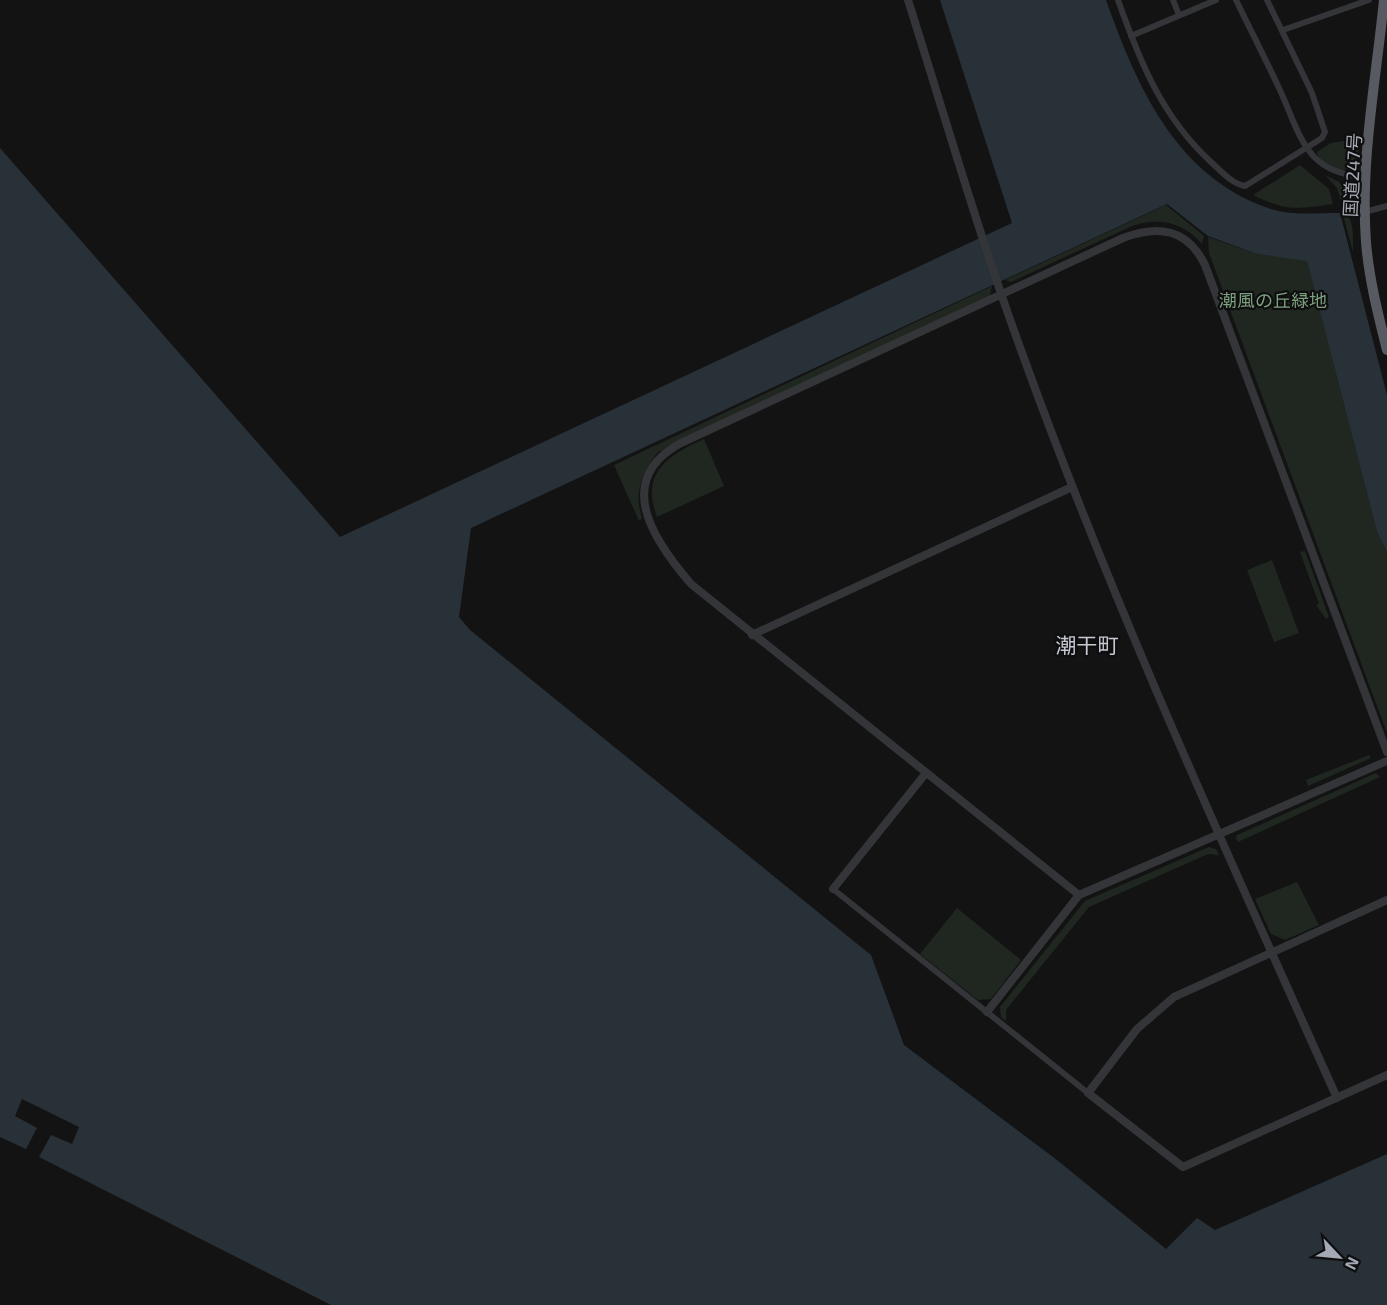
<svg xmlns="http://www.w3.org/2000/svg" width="1387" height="1305" font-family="'Exo 2','Noto Sans JP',sans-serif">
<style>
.green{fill:#1f2720}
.water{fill:#293138}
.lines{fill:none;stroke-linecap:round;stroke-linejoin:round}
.minor{stroke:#343539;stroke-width:6}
.tertiary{stroke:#343539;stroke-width:8}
.trunk{stroke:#585a61;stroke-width:10}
.labels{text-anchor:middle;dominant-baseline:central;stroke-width:4.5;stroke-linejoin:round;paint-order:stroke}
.street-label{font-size:18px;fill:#a5a9b5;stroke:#0e0e0f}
.park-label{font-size:18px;fill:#7c9f7f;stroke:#0e0e0f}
.quarter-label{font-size:21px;fill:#c5c8d1;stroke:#0e0e0f}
</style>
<rect width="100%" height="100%" fill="#131314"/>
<!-- green -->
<path class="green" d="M1360 138 1357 166 1340 171 1319 159 1317 152 1331 143Z
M1300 165 1329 189 1333 204C1296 209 1288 212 1253 195Z
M1325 175 1339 182 1344 189 1343 206 1337 188Z
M1166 205 1204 236 1202 244C1183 222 1159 217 1132 226L1011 282 1005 280Z
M1342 211C1355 216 1353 239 1353 252Z
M1208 237 1257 254 1307 260 1377 532 1387 552V733L1209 253Z
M992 286 990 295 981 302 658 452C641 473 634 492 642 518L639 521 614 465Z
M704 439 724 486 657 517C640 473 668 455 704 439Z
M1305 551 1329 617 1326 619 1316 605 1319 604 1300 552Z
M1272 560 1299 633 1274 642 1247 570Z
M1369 755 1371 758 1308 786 1306 780Z
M1376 773 1380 777 1238 842 1236 839 1237 835Z
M1209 847 1216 849 1219 855 1208 854 1089 907 1006 1010V1021L1001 1017 1000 1007 1085 901Z
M1297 882 1319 925 1285 940 1271 934 1255 899Z
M957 908 1021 960 991 999 978 1000 920 954Z"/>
<!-- water -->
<path class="water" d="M940 0H1106C1136 84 1175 176 1268 208 1290 216 1317 213 1340 213L1387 395V552L1377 532 1307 261 1257 254 1208 236 1167 204 471 528 459 617 470 630 871 955 904 1045 1057 1160 1166 1249 1197 1218 1215 1230 1387 1154V1305H331L39 1157 51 1135 72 1144 79 1127 22 1099 15 1116 37 1128 26 1149 0 1137V148L340 537 1012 223Z"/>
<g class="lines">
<!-- minor -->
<path class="minor" d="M1118 0C1140 62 1162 117 1211 162 1221 171 1232 184 1245 186L1322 138 1325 132 1312 93 1267 0
M1173 0 1179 15
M1236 0C1250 29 1265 58 1279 88 1301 135 1304 173 1365 177
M1283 30 1369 0
M1131 36 1216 0
M1365 212 1387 206
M833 889 1088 1093"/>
<!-- tertiary -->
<path class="tertiary" d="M908 0C946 120 981 242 1025 361 1116 612 1228 855 1337 1098
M752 635 1072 487
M1387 752 1205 265C1187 228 1158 225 1123 238L681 443C612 480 654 541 691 584L1079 895 1387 761
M833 889 926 773
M1387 900 1174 997 1137 1029 1088 1093 1183 1167 1387 1075
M987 1012 1079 895"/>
<!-- trunk -->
<path class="trunk" d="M1384 0C1376 80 1360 162 1366 242 1369 279 1378 314 1387 350"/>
</g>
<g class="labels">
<!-- street labels -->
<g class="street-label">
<text transform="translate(1352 175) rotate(-87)">国道247号</text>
</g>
<!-- park labels -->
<g class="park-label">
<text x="1273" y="300">潮風の丘緑地</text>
</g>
<!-- quarter labels -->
<g class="quarter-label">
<text x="1087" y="644">潮干町</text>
</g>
</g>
<!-- north arrow -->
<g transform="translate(1339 1257) rotate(116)" stroke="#0e0e0f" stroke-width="4.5" paint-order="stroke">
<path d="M0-4.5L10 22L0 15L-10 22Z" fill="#a5a9b5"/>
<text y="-9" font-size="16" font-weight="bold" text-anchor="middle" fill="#a5a9b5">N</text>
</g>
</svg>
